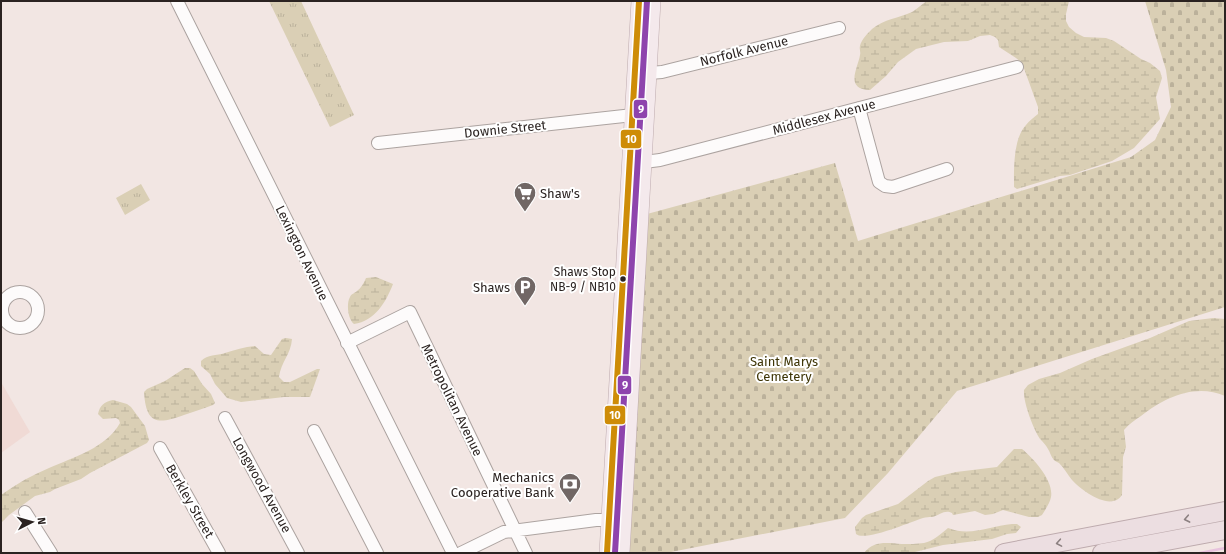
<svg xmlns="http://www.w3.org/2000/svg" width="1226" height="554" font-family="'Fira Sans',sans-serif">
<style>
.built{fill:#f0dad5}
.wetland{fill:url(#wetland-marsh)}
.cemetery{fill:url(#cemetery-stones)}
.park{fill:url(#park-tufts)}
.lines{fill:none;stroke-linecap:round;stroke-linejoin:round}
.stream{stroke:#e7c2dd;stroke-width:2.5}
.minor-casing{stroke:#aca3a0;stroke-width:14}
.major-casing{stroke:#beabae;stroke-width:16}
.highway-casing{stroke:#beabae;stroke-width:20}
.minor{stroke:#fdfbfb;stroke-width:12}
.major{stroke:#f4e9ec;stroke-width:15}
.highway{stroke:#ecdee1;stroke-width:18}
.bus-1-casing{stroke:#fff;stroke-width:9}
.bus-2-casing{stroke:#fff;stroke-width:9}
.bus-1{stroke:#ce8c07;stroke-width:6}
.bus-2{stroke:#8e44ad;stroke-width:6}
.oneway{stroke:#8c8081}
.bus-dot{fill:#2b2321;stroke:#fff;stroke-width:1.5}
.labels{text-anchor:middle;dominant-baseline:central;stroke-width:4;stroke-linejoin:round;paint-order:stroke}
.bus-label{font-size:12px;fill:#2b2321;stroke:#fff;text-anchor:end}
.street-label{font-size:13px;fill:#2b2321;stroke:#fff}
.poi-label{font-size:13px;fill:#2b2321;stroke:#fff;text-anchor:end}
.park-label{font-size:13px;fill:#3e3506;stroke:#fff}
.line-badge{stroke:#fff;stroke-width:1.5}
.badge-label{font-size:11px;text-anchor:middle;font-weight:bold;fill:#fff}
</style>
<defs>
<pattern id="wetland-marsh" width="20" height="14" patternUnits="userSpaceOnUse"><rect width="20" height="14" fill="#dacfb5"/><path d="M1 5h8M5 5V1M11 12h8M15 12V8" fill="none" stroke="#bbb19b"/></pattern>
<pattern id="cemetery-stones" width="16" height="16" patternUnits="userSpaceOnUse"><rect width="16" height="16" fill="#dacfb5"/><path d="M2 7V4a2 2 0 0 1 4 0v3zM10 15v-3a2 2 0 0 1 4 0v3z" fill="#bbb19b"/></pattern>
<pattern id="park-tufts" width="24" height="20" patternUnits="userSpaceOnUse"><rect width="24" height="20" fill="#dacfb5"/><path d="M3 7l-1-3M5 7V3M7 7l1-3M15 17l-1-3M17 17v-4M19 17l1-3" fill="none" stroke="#bbb19b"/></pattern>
</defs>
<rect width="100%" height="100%" fill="#f2e6e3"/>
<!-- built -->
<path class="built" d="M1 382 30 432 1 453Z"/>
<!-- wetland -->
<path class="wetland" d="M927 1H1069L1066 14V21L1069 27 1076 33 1084 37 1106 38 1114 41 1141 59 1150 63 1160 71 1162 78 1156 97 1160 119 1134 148 1112 161 1070 175 1060 176 1017 189 1014 187C1014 169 1013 139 1026 125 1029 121 1034 117 1038 114V107L1022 63 1016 58 999 47 998 40 995 37 990 35 980 36 968 41 944 42 916 49 898 62 886 76 870 90C844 89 858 68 860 55 861 52 859 49 860 46 861 40 868 33 872 29 884 19 899 18 912 12 917 9 922 4 927 1Z
M376 277 393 284C386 302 375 321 354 324 348 319 346 304 350 297 351 294 355 293 357 291 361 288 364 283 366 278Z
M1213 318 1225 319V396C1196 383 1165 397 1141 416 1135 420 1129 424 1124 430L1126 447 1123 457 1122 495C1111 512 1082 491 1072 480 1068 475 1064 468 1059 463 1057 462 1055 461 1054 460 1051 457 1050 452 1048 449 1046 445 1043 442 1040 439 1033 428 1023 402 1024 390L1028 385 1039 379 1060 373 1092 359 1150 338 1189 321Z
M286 338 292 339C291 354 281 362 279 377L284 382H290L317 369H320L310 397H284L241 402 227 398 215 384 210 374 201 366V361C208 354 216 356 225 353 235 350 244 347 255 346L264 354 271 355 282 339Z
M185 368H190L194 371 202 384 211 394 215 403 213 405C204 408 194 412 184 415 157 425 146 424 144 392L147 389 165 381Z
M113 400 127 404 131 407 145 426 149 440 147 443 90 473 81 479 55 489 50 492 35 496 9 515 1 523V495C16 484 32 475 49 468 74 457 106 448 120 423L119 420 116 418 103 419 98 414C100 405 104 402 113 400Z
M1014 449H1022C1034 459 1054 481 1051 497 1050 503 1045 510 1042 515L1038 517H1029L1003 510 993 514 985 515 975 511 953 515 952 513C945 509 940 515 932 517 929 517 926 517 923 518 910 522 865 542 856 534L855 527 862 518 866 515 898 504 928 481 935 477 956 472 997 467Z
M1012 524H1017L1021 527 1016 533 1007 534 992 539 943 545 911 553H864C874 540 887 543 902 544 909 544 917 544 924 543 933 541 941 534 948 528 970 537 990 526 1012 524Z"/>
<!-- cemetery -->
<path class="cemetery" d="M1145 1H1225V307L957 391 888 473 845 518 666 553H628L647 214 835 163 858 241 1131 157 1155 140 1171 107 1166 70Z"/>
<!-- park -->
<path class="park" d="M269 1H301L354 115 330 127Z
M141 184 150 200 125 215 116 198Z"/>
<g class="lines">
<!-- stream -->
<path class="stream" d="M1200 553 1225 548"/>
<!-- minor casing -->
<g class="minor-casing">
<path id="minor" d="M177 1 453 553
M649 73 662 72 839 28
M859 108 879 182 885 186 893 187 947 169
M378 143 633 115
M636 163 660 160 1017 67
M2 310a18 18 0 1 1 36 0a18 18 0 1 1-36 0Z
M347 343 410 312 526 553
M225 418 298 553
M314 431 377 553
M160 448 219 553
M25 512 51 553
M461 553 504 532 596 520H609"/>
</g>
<!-- major casing -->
<g class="major-casing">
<path id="major" d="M607 553 639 1
M622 553 653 1"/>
</g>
<!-- highway casing -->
<g class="highway-casing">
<path id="highway" d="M1004 553 1225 511
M1102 553 1225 530"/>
</g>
<!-- minor -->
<use href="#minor" class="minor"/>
<!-- major -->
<use href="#major" class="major"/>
<!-- highway -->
<use href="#highway" class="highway"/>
<!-- bus-1 casing -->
<g class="bus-1-casing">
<path id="bus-1" d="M607 553 639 1"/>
</g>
<!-- bus-2 casing -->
<g class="bus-2-casing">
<path id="bus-2" d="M615 553 647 1"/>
</g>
<!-- bus-1 -->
<use href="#bus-1" class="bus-1"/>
<!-- bus-2 -->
<use href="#bus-2" class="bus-2"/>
</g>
<!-- one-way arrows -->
<defs><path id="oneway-chevron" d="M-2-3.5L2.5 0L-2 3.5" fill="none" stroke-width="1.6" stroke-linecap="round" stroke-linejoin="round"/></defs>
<g class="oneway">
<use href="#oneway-chevron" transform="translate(1187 519) rotate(169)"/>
<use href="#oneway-chevron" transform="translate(1059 543) rotate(170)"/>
</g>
<!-- icons -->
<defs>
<g id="supermarket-pin" transform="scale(1.15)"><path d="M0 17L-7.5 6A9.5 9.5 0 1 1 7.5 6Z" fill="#716765" stroke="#fff"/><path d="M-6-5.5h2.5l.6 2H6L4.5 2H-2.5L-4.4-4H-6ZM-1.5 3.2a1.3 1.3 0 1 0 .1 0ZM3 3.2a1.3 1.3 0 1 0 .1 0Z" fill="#fff"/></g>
<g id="parking-pin" transform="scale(1.15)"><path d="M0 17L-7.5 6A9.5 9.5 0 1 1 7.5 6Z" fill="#716765" stroke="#fff"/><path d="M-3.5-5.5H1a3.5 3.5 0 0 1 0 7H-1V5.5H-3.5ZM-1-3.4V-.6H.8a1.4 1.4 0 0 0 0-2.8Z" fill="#fff"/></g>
<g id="bank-pin" transform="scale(1.15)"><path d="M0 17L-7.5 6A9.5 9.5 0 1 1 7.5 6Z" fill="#716765" stroke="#fff"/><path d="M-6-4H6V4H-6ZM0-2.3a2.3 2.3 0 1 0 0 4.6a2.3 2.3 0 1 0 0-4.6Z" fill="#fff"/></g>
</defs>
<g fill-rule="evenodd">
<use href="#supermarket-pin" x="525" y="193"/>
<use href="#parking-pin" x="525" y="287"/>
<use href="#bank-pin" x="570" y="484"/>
</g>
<!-- markers -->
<circle class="bus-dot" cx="623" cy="279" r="3.5"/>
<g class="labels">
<!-- bus labels -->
<g class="bus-label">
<text x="616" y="272">Shaws Stop<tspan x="616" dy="15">NB-9 / NB10</tspan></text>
</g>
<!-- street labels -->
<g class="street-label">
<text transform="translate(744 51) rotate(-14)">Norfolk Avenue</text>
<text transform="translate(824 117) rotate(-15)">Middlesex Avenue</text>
<text transform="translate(505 129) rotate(-6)">Downie Street</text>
<text transform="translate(302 253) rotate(64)">Lexington Avenue</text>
<text transform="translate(452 400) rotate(64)">Metropolitan Avenue</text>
<text transform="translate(262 485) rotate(61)">Longwood Avenue</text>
<text transform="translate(190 501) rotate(60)">Berkley Street</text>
</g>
<!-- poi labels -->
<g class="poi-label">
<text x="540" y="193" text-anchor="start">Shaw's</text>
<text x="510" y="287">Shaws</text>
<text x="554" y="477">Mechanics<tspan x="554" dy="15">Cooperative Bank</tspan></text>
</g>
<!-- park labels -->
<g class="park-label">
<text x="784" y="361">Saint Marys<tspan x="784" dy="15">Cemetery</tspan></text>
</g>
</g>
<g class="line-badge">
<rect x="633" y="99" width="15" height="20" rx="4" fill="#8e44ad"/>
<rect x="620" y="129" width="22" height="20" rx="4" fill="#ce8c07"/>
<rect x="617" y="375" width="15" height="20" rx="4" fill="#8e44ad"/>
<rect x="604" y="405" width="22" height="20" rx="4" fill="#ce8c07"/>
</g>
<g class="badge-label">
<text x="641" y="113">9</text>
<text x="631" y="143">10</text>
<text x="625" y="389">9</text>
<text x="615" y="419">10</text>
</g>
<!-- border -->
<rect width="1226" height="554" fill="none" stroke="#2b2321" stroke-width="4"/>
<!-- north arrow -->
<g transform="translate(32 522) rotate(84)" stroke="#ffffff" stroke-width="3" paint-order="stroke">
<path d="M0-3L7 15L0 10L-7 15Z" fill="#2b2321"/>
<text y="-6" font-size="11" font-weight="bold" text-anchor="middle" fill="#2b2321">N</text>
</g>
</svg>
